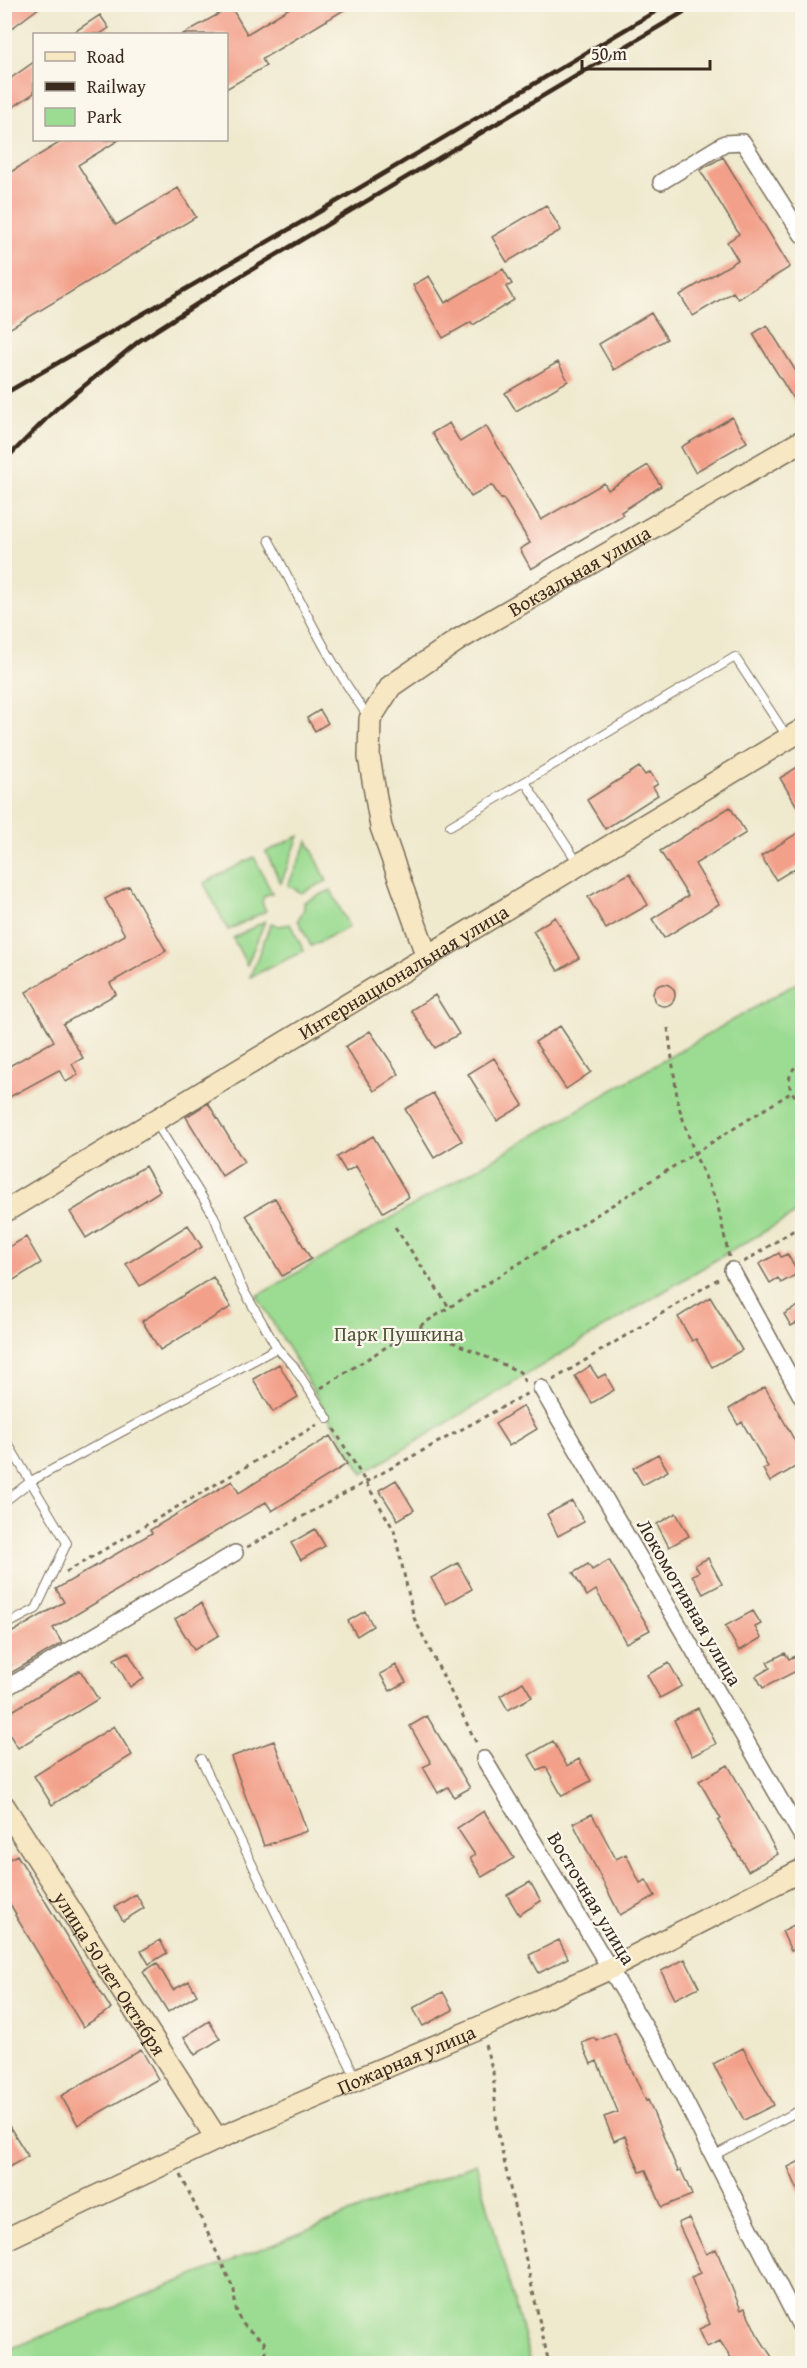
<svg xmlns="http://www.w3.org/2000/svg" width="807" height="2368" font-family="'Gentium Book Plus',serif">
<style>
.green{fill:#9cdc92;stroke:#6c8358;stroke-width:1.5}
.building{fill:#f3a08a}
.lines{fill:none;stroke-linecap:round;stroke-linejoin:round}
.lane-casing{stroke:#7a6d5c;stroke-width:10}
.street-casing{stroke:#7a6d5c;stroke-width:18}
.secondary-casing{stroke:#7a6d5c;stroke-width:24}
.path{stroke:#7a6d5c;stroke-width:3;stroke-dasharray:4.5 4.5;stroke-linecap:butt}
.lane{stroke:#fff;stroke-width:8}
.street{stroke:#fff;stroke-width:15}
.secondary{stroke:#f7e8c3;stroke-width:21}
.rail{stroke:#3b2a1e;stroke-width:4.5}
.labels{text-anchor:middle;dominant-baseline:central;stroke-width:4.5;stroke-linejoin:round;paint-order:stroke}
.street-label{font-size:20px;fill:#3b2a1e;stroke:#fbf7ec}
.park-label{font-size:20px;fill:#53563b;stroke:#fbf7ec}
</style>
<rect width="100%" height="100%" fill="#fbf7ec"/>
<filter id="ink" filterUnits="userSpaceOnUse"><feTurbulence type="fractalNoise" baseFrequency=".0167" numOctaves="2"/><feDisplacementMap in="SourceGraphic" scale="12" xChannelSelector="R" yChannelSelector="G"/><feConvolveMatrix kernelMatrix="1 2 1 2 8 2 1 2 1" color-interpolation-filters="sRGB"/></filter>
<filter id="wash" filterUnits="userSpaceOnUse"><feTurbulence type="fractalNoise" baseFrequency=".008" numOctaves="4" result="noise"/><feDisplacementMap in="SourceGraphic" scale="24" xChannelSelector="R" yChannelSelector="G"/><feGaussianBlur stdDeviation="1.35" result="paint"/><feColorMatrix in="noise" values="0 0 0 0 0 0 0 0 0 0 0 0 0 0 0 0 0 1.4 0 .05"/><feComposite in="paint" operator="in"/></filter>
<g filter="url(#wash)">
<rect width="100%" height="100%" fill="#efe9ce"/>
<!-- green -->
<path class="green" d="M299 836 281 883 266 852Z
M308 841 327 881 301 893 288 885Z
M254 857 272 893 264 896 262 902 266 911 228 930 204 883Z
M331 890 349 927 311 946 298 920 304 909V902Z
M265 921 247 965 233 938Z
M271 923 279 926 290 924 304 951 250 977Z
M802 980V1210L719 1258 363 1474 257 1296Z
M476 2163 531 2363H5V2351Z"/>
<g id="blocks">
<!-- building -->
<path class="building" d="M11 4H44L4 34V9Z
M296 4H354L262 59 266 66 226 89V34H183L231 7 247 34Z
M100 15 109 28 100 34H71Z
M34 62V93L4 113V83Z
M64 140H119L78 165 116 225 178 188 196 217 4 332V176Z
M723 157 790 267 738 299 733 292 693 316 680 295 738 260 727 242 739 234 700 170Z
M546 205 561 230 507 262 492 237Z
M503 269 512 284 506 287 514 300 473 325 471 322 443 338 413 285 429 276 445 303Z
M651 313 667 339 614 370 599 344Z
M767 325 802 381V413L753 334Z
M558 362 568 381 516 411 505 393Z
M732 417 747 442 695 472 681 447Z
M449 423 460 442 486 426 541 520 604 483 608 490 648 465 661 486 621 512 623 515 531 569 520 549 530 543 503 498 501 499 492 485 471 497 432 433Z
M320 710 328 723 315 731 307 718Z
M802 764V815L780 778Z
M639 767 645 775 650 772 658 784 653 787 658 795 605 829 587 800Z
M730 807 746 833 695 864 719 904 664 938 652 919 688 896 660 851Z
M802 830V864L776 880 761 856Z
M630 873 648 905 606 929 588 897Z
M129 886 166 951 110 983 116 994 63 1024 83 1058 72 1064 78 1075 66 1082 59 1070 4 1100V1069L54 1041 26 992 125 935 105 899Z
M555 917 579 958 558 971 533 931Z
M653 995a11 11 0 1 1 22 0a11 11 0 1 1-22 0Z
M435 995 459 1034 435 1048 411 1010Z
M560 1026 591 1072 566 1089 535 1042Z
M370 1031 399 1074 374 1091 345 1047Z
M494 1058 523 1105 497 1121 468 1074Z
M433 1093 462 1141 434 1158 405 1109Z
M208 1103 244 1162 222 1176 186 1117Z
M373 1136 409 1197 383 1212 356 1166 346 1172 337 1157Z
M145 1166 160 1191 86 1238 70 1212Z
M275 1198 311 1259 282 1276 246 1215Z
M188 1225 202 1247 140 1286 126 1264Z
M26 1237 41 1263 4 1286V1250Z
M779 1253 781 1257 787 1254 799 1273 781 1283 778 1278 770 1283 759 1264Z
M213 1277 231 1307 160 1350 142 1321Z
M710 1297 742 1350 712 1367 696 1339 692 1341 678 1317Z
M802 1304V1320L791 1326 784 1314Z
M279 1364 298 1397 273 1412 253 1379Z
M590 1366 598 1378 605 1374 614 1390 592 1403 575 1376Z
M765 1387 796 1443 798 1442 802 1450V1463L770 1482 763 1469 768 1467 742 1422 738 1425 729 1409Z
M523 1406 537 1429 509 1446 495 1424Z
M330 1436 347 1464 272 1511 266 1502 53 1628 62 1643 4 1677V1637L64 1602 56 1589 152 1533 150 1530 232 1481 239 1493Z
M658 1454 668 1471 643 1485 633 1468Z
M396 1480 414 1510 398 1520 379 1490Z
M572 1501 584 1522 558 1536 547 1514Z
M676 1513 689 1536 669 1547 657 1524Z
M315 1529 325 1546 301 1560 291 1543Z
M708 1558 722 1584 703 1594 692 1575 699 1572 695 1565Z
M609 1560 650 1630 626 1643 596 1590 587 1596 573 1573 588 1564 592 1570Z
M458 1563 472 1589 446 1604 431 1578Z
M201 1603 219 1635 194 1650 175 1619Z
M365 1611 373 1626 357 1636 348 1621Z
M753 1611 761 1624 755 1627 761 1638 739 1651 725 1626Z
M128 1652 144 1679 130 1687 114 1659Z
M785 1653 789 1659 795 1656 802 1668 763 1688 756 1676 770 1668 767 1662Z
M669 1663 682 1686 660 1698 647 1675Z
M396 1665 406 1682 390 1691 380 1674Z
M80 1670 98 1699 18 1748 4 1726V1716Z
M523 1682 532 1697 508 1710 500 1696Z
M698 1708 716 1744 692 1756 674 1720Z
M427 1716 470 1788 454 1797 448 1787 438 1793 423 1767 431 1763 410 1726Z
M114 1726 132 1755 52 1805 34 1776Z
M274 1741 307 1831 264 1846 231 1757Z
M553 1741 567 1766 579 1759 591 1781 562 1796 546 1767 538 1771 529 1755Z
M728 1765 778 1854 748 1871 718 1821 721 1819 699 1781Z
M484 1811 514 1858 482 1877 470 1858 475 1855 457 1828Z
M592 1814 616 1859 626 1854 640 1883 646 1880 655 1896 620 1915 573 1823Z
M17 1855 111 2009 83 2027 15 1915 16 1914 4 1894V1862Z
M530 1882 541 1901 519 1915 507 1895Z
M136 1894 144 1908 123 1921 115 1907Z
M802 1921V1946L791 1951 782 1931Z
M160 1940 167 1953 149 1964 141 1951Z
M559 1940 568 1958 539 1973 529 1955Z
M685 1959 699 1987 675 1999 661 1971Z
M157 1963 173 1990 189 1981 197 1995 168 2012 143 1972Z
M443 1992 453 2010 423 2026 413 2008Z
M209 2021 220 2039 195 2055 184 2037Z
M615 2033 646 2101 648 2100 678 2171 681 2170 692 2195 662 2207 646 2170 640 2172 625 2136 614 2141 604 2117 618 2112 597 2061 591 2064 582 2043 595 2038 597 2041Z
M743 2048 774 2105 744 2120 713 2064Z
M141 2049 158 2079 78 2125 61 2096Z
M4 2118 28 2156 4 2170Z
M802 2160V2200L788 2167Z
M689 2218 706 2254 716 2249 741 2310 745 2308 757 2334 772 2357 763 2364H735L720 2341 707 2347 699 2329 710 2324 691 2277 701 2273 678 2223Z"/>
</g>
</g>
<g filter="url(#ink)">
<use href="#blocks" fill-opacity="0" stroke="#7a6d5c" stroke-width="1.5"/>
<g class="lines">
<!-- lane casing -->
<g class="lane-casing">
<path id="lane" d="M269 540C300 599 328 662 368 716
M525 782 578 863
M450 826 735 657 788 738
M156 1123 214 1216 240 1284 277 1348 293 1365 328 1419
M4 1437 67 1543 36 1609 4 1626
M4 1502 31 1481 277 1348
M201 1759 356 2078
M713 2156 802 2109"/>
</g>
<!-- street casing -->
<g class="street-casing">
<path id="street" d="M661 182 725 143 743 142 802 235
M732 1270 802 1398
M541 1388 802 1837
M4 1689 235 1553
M484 1759 660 2052 802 2330"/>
</g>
<!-- secondary casing -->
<g class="secondary-casing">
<g id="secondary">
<path id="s1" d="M427 957 381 827 369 757 370 719 391 686 458 640 802 441"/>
<path id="s2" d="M4 1212 802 730"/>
<path id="s3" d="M4 1806 217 2139"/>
<path id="s4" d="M4 2240 217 2139 480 2027 609 1969 802 1870"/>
</g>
</g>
<!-- path -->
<path class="path" d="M668 1028 678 1104 695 1155 717 1202 729 1257
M802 1062C785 1071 785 1092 802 1101
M395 1227 449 1307
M744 1262 802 1225
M419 1327 520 1372 525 1382
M553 1380 718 1279
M321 1388 792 1092
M334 1429 394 1530 414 1618 478 1746
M247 1547 528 1393
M66 1572 317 1425
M485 2045 493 2071 497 2129 549 2364
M181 2175 234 2290C236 2322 240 2323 264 2342L268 2364"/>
<!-- lane -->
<use href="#lane" class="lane"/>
<!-- street -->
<use href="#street" class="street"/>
<!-- secondary -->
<use href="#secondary" class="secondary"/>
<!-- rail -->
<path class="rail" d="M4 394 319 212 668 4
M4 461 56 409 139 341 236 279 697 4"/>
</g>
</g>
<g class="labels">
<!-- street labels -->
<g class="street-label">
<text stroke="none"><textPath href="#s1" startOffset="507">Вокзальная улица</textPath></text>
<text stroke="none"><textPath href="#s2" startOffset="466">Интернациональная улица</textPath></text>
<text transform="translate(690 1602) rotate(60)">Локомотивная улица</text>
<text transform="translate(592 1898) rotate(59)">Восточная улица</text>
<text stroke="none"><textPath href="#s3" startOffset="198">улица 50 лет Октября</textPath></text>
<text stroke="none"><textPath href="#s4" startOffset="441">Пожарная улица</textPath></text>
</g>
<!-- park labels -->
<g class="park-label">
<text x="399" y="1333">Парк Пушкина</text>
</g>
</g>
<!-- margin -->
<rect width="807" height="2368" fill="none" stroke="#fbf7ec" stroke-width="24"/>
<!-- legend -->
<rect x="33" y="33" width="195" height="108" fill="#fbf7ec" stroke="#aea59a" stroke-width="1.5"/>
<rect x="45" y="52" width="30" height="9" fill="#f7e8c3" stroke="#aea59a" stroke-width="1.5"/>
<text x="87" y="63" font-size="18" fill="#3b2a1e">Road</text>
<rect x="45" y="82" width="30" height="9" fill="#3b2a1e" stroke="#aea59a" stroke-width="1.5"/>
<text x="87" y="93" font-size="18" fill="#3b2a1e">Railway</text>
<rect x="45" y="108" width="30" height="18" fill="#9cdc92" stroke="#aea59a" stroke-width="1.5"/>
<text x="87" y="123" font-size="18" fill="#3b2a1e">Park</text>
<!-- scale -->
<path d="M582 60v9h128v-9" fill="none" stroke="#3b2a1e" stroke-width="3"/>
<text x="591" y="60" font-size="18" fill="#3b2a1e" stroke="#fbf7ec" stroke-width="4.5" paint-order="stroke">50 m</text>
</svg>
